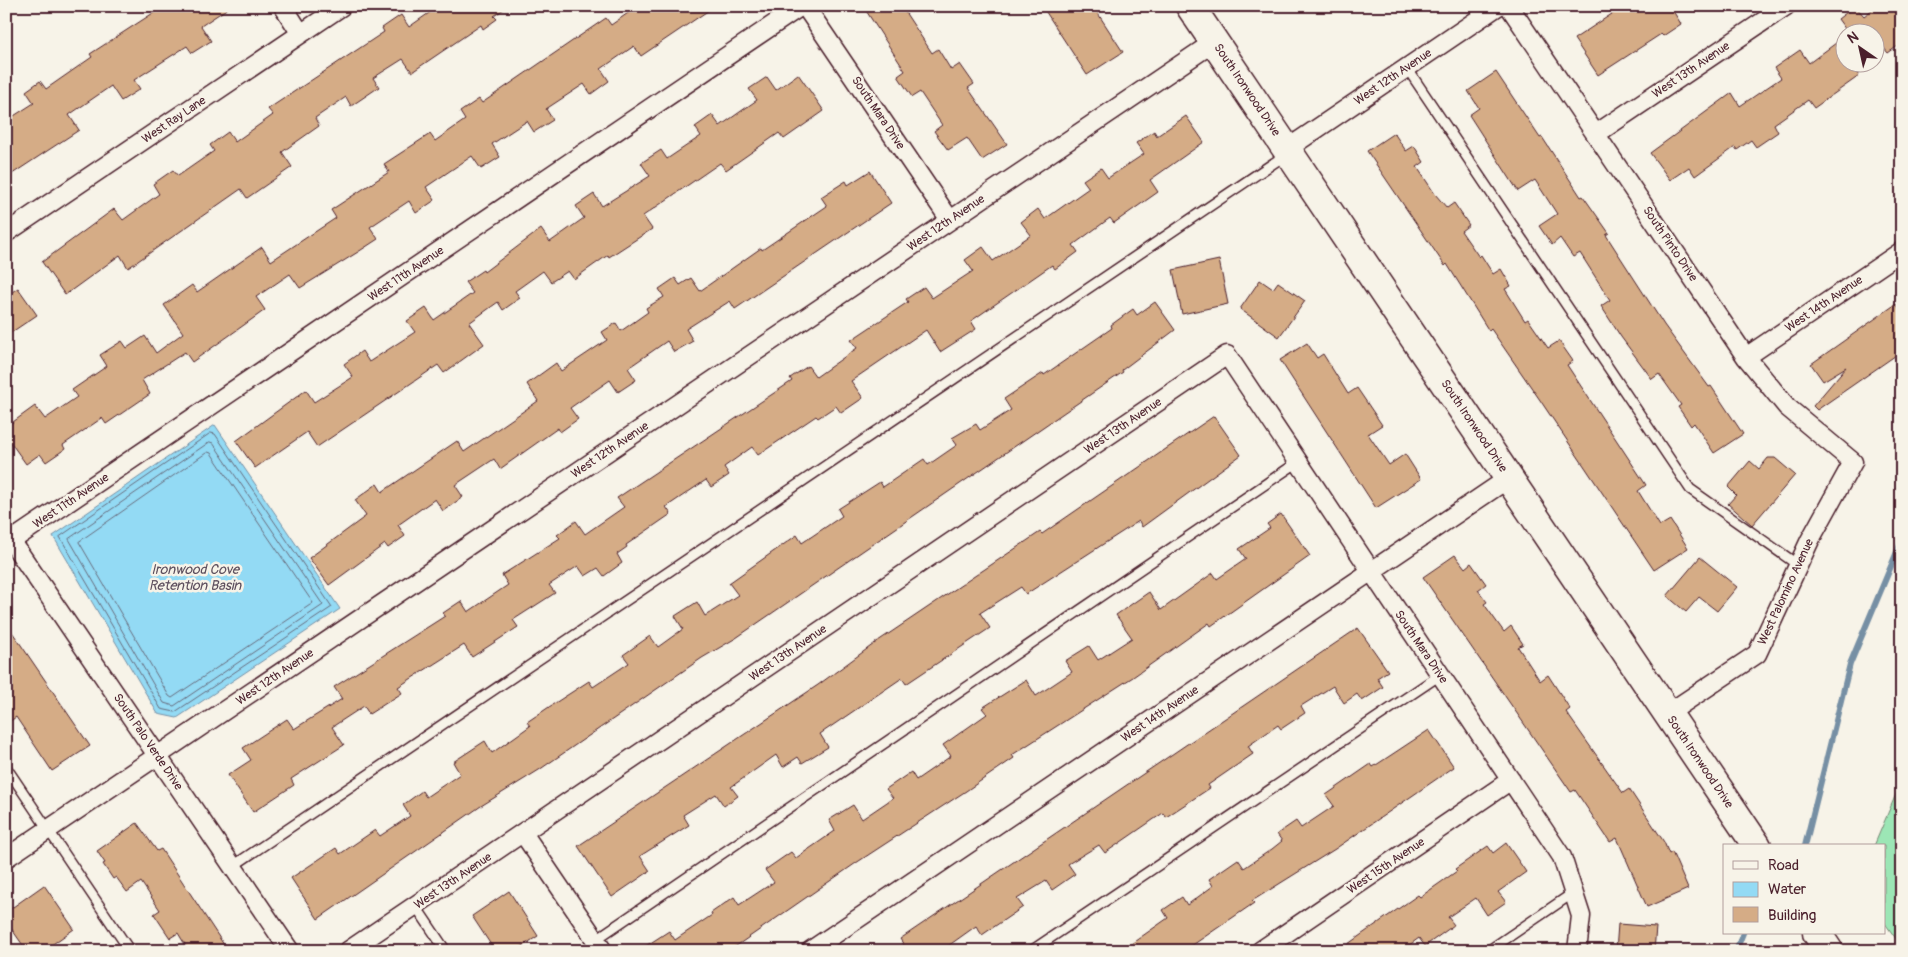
<svg xmlns="http://www.w3.org/2000/svg" width="1908" height="957" font-family="Pangolin,sans-serif">
<style>
.green{fill:#9ce6b5;stroke:#738270}
.water{fill:#93daf4;stroke:#768fa4}
.lines{fill:none;stroke-linecap:round;stroke-linejoin:round}
.shore{stroke:#676a7b;stroke-width:1}
.stream{stroke:#768fa4;stroke-width:6}
.building{fill:#d5ac86;stroke:#4a1f2b}
.lane-casing{stroke:#4a1f2b;stroke-width:12}
.street-casing{stroke:#4a1f2b;stroke-width:21}
.primary-casing{stroke:#4a1f2b;stroke-width:31}
.lane{stroke:#f7f3e8;stroke-width:9}
.street{stroke:#f7f3e8;stroke-width:18}
.primary{stroke:#f7f3e8;stroke-width:28}
.labels{text-anchor:middle;dominant-baseline:central;stroke-width:5;stroke-linejoin:round;paint-order:stroke}
.street-label{font-size:12px;fill:#4a1f2b;stroke:#f7f3e8}
.water-label{font-size:14px;font-style:italic;fill:#5c4e5d;stroke:#f7f3e8}
</style>
<rect width="100%" height="100%" fill="#f7f3e8"/>
<filter id="ink" filterUnits="userSpaceOnUse"><feTurbulence type="fractalNoise" baseFrequency=".02" numOctaves="2"/><feDisplacementMap in="SourceGraphic" scale="10" xChannelSelector="R" yChannelSelector="G"/><feConvolveMatrix kernelMatrix="1 2 1 2 8 2 1 2 1" color-interpolation-filters="sRGB"/></filter>
<g filter="url(#ink)">
<!-- green -->
<path class="green" d="M1902 780V947L1884 922V846H1874Z"/>
<!-- water -->
<path class="water" d="M215 425 340 609 177 718 158 714 53 536Z"/>
<g class="lines">
<!-- shore -->
<path class="shore" d="M211 433 215 434 332 607 175 712 161 709 60 537Z
M210 442 213 443 323 605 174 706 164 703 69 539Z
M208 452 211 453 313 603 172 698 169 696 79 542Z"/>
<!-- stream -->
<path class="stream" d="M1805 846 1850 664 1902 540
M1736 951 1743 933"/>
</g>
<!-- building -->
<path class="building" d="M164 6H231L201 26 211 41 192 53 187 46 134 80 140 89 121 101 111 86 69 115 79 130 6 178V121L34 103 26 91 40 81 46 89 92 57 90 54Z
M439 6H508L494 16 497 19 483 29 481 25 412 72 403 59 373 78 379 87 351 106 346 97 315 118 319 126 282 152 292 167 247 198 241 189 128 268 120 255 65 295 42 262 114 209 123 220 159 194 153 184 173 170 178 176 214 151 210 145 228 132 235 142 273 115 268 109 384 32 382 28 401 15 409 27Z
M638 6H715L641 56 634 46 601 69 609 81 591 94 584 84 546 109 553 120 534 132 527 121 492 144 500 157 481 169 472 156 426 187 435 200 416 213 409 201 370 227 378 239 358 252 300 288 290 274 256 297 265 310 237 330 192 362 185 352 142 380 150 394 106 424 102 418 63 445 65 449 46 462 40 454 26 464 6 436V427L35 406 45 419 77 397 72 390 107 366 100 355 122 341 127 348 145 336 156 353 183 333 164 305 192 285 197 292 262 247 271 261 336 218 331 210 389 172 384 164 430 134 435 141 465 120 460 112 479 99 482 103 606 18 611 25Z
M863 6H901L932 53 938 49 951 70 960 64 974 84 968 88 1007 144 982 160 967 138 948 150 934 131 942 125 920 92 912 97 898 76 905 71Z
M1042 6H1093L1123 52 1087 75Z
M1624 6H1670L1681 24 1663 36 1661 34 1598 75 1574 39Z
M1855 6 1864 16 1877 6H1891L1902 20V43L1888 53 1883 47 1876 52V32H1842L1846 30 1838 19Z
M1836 43 1846 57V62H1849L1859 76 1814 108 1808 100 1774 124 1778 132 1756 147 1751 140 1737 150 1735 147 1695 176 1689 167 1670 180 1650 153 1732 93 1740 106 1781 78 1774 68 1800 50 1809 63Z
M1496 72 1540 138 1542 137 1581 197 1583 196 1609 233 1606 235 1664 325 1709 387 1711 386 1743 434 1714 453 1694 423 1691 426 1678 407 1681 405 1659 374 1652 379 1621 337 1601 306 1610 300 1580 253 1573 257 1560 238 1552 245 1539 226 1557 214 1535 180 1518 191 1469 115 1479 108 1468 91Z
M798 74 824 111 784 139 779 133 726 170 720 163 643 216 652 229 609 257 608 255 574 279 568 271 551 282 543 271 515 291 520 298 503 310 498 302 469 323 484 344 444 373 438 365 317 447 307 432 255 468 236 441 306 390 314 402 353 377 344 364 362 351 369 362 415 332 407 321 426 308 434 320 473 293 465 282 483 270 484 272 541 229 550 242 584 218 576 206 594 194 602 206 650 176 641 163 661 150 667 159 701 136 695 127 712 115 720 126 757 100 749 89 767 77 776 90Z
M1186 116 1204 142 1150 180 1158 192 1114 223 1110 218 1073 245 1078 252 1055 269 1052 265 971 321 976 329 940 352 926 330 851 381 863 398 841 413 836 406 818 418 816 416 758 455 752 447 724 467 729 475 711 487 706 480 666 507 671 514 626 545 627 547 617 554 622 563 604 576 598 568 585 576 578 566 549 585 555 593 513 620 518 627 472 657 464 645 398 687 402 693 369 714 364 706 332 727 344 745 291 779 294 785 253 812 228 775 251 760 243 748 287 719 294 729 342 699 334 687 445 616 443 613 461 601 468 612 508 585 502 575 560 538 557 535 576 521 585 534 624 507 617 498 792 381 790 378 808 366 816 377 857 348 851 340 908 302 906 299 924 287 932 298 973 271 965 260 983 247 993 261 1031 235 1021 222 1038 209 1045 219 1089 188 1083 180 1101 168 1108 178 1144 154 1136 143 1154 131 1157 136Z
M1394 133 1406 151 1414 146 1424 162 1417 167 1435 194 1447 208 1454 203 1469 225 1461 231 1479 257 1481 255 1493 274 1501 269 1511 286 1505 289 1525 321 1528 319 1548 348 1559 341 1573 361 1567 365 1646 485 1638 491 1660 526 1670 520 1688 548 1654 570 1540 400 1491 329 1489 331 1447 264 1445 266 1367 151Z
M870 171 891 203 735 309 730 301 686 329 693 341 674 352 667 341 628 368 636 380 618 392 610 380 570 408 578 419 560 432 558 428 500 469 494 459 455 485 463 497 443 511 435 499 398 525 405 536 388 548 385 544 329 585 309 558 366 516 355 500 377 484 382 492 457 441 464 452 502 426 538 401 527 384 556 363 561 371 607 340 602 332 616 323 621 331 648 312 646 308 664 297 659 289 675 278 680 285 691 278 700 291 761 248 762 250 827 206 821 197 846 181 848 185Z
M1219 260 1228 304 1182 314 1173 270Z
M1260 280 1273 289 1278 282 1305 301 1279 337 1240 309Z
M18 288 37 315 6 336V296Z
M1155 302 1175 330 1122 370 1123 372 736 638 702 658 539 770 481 806 318 919 291 878 336 848 340 854 375 830 380 836 410 816 403 805 422 791 426 797 460 774 453 762 485 741 492 753 530 726 527 722 552 705 589 681 593 687 629 663 623 655 650 636 658 647 683 629 675 616 697 602 705 616 738 595 729 583 797 535 802 543 842 516 838 509 880 482 883 487 924 459 928 465 957 445 952 438 976 424 980 430 1011 410 1004 399 1043 373 1044 375 1112 328 1111 325 1133 309 1137 315Z
M1896 304 1902 313V351L1817 410 1813 406 1846 367 1823 381 1811 364Z
M1307 343 1317 358 1323 354 1348 394 1357 388 1382 425 1368 434 1389 465 1405 454 1421 479 1376 508 1280 360Z
M1214 416 1241 455 1142 527 1139 521 1026 594 1021 587 980 613 990 628 906 684 902 678 820 734 828 747 802 763 798 757 783 767 776 755 731 787 738 796 724 806 716 794 683 815 689 825 640 856 650 871 612 897 578 846 818 685 878 641 1040 532 1042 534Z
M1768 458H1775L1795 475 1752 525 1728 504 1736 495 1728 487 1750 461 1759 469Z
M1281 514 1310 556 1211 626 1209 623 1133 677 1012 755 1014 758 966 791 856 863 729 951H638L669 931 675 940 712 915 711 913 734 897 739 905 774 882 765 870 791 852 796 858 835 831 829 820 853 805 862 819 893 798 886 789 911 772 916 780 951 756 943 745 987 714 982 708 1026 680 1036 696 1072 672 1065 661 1089 646 1098 660 1132 638 1116 615 1149 592 1161 610 1213 573 1217 579 1246 559 1239 549 1270 528 1267 524Z
M1455 555 1465 568 1471 563 1486 584 1478 590 1487 602 1484 604 1504 632 1511 626 1523 644 1518 647 1540 681 1548 675 1570 709 1566 712 1623 793 1629 789 1664 842 1669 854 1672 852 1688 889 1647 907 1617 838 1610 842 1575 790 1571 792 1423 577Z
M1700 557 1737 587 1717 611 1699 597 1686 612 1667 596Z
M6 623 90 746 52 771 16 717 6 724Z
M1358 628 1388 671 1377 678 1383 687 1362 701 1357 694 1344 703 1333 686 1301 706 1305 713 1281 729 1278 725 1248 746 1253 754 1208 785 1210 788 1166 817 1163 813 1105 853 1099 845 1068 864 1075 874 1052 890 1046 881 1017 899 1023 907 982 935 976 926 941 951H908L900 939Z
M1429 730 1454 767 1335 849 1252 901 1254 903 1184 951H1121L1168 918 1163 910 1182 897 1187 905 1213 886 1209 879 1238 859 1244 868 1272 849 1282 841 1277 834 1296 821 1301 828 1334 806 1326 795 1371 764 1373 767Z
M137 823 157 851 161 849 228 951H189L178 933 170 938 154 914 160 910 141 882 127 892 116 877 113 879 103 864 105 863 97 851Z
M1506 843 1526 872 1498 892 1506 902 1487 915 1476 898 1448 917 1454 925 1425 946 1419 938 1401 951H1338L1418 895 1420 897 1457 871 1455 869 1488 846 1493 853Z
M44 885 74 929 43 951H27L6 921V912Z
M509 891 538 936 515 951H495L472 916Z
M1618 924 1656 927 1654 951H1616Z"/>
<g class="lines">
<!-- lane casing -->
<g class="lane-casing">
<path id="lane" d="M1407 68 1690 489 1798 565
M6 767 130 951
M233 866 1287 154
M415 905 446 951
M595 940 1298 462
M1031 951 1440 675
M1488 951 1573 893"/>
</g>
<!-- street casing -->
<g class="street-casing">
<path id="street" d="M283 6 301 34
M805 6 950 220
M1509 6 1746 357 1787 407 1853 462 1810 540 1757 654 1667 714
M1596 134 1786 6
M1287 149 1498 6
M6 233 342 6
M1746 357 1902 251
M6 533 290 951
M11 541 801 6
M523 833 603 951
M6 858 1214 42
M348 951 1227 355 1562 857 1581 916 1577 951
M810 951 1509 478
M1260 951 1511 780"/>
</g>
<!-- primary casing -->
<g class="primary-casing">
<path id="primary" d="M1190 6 1757 846
M1817 933 1829 951"/>
</g>
<!-- lane -->
<use href="#lane" class="lane"/>
<!-- street -->
<use href="#street" class="street"/>
<!-- primary -->
<use href="#primary" class="primary"/>
</g>
</g>
<g class="labels">
<!-- street labels -->
<g class="street-label">
<text transform="translate(1691 70) rotate(-34)">West 13th Avenue</text>
<text transform="translate(1393 77) rotate(-34)">West 12th Avenue</text>
<text transform="translate(1247 90) rotate(56)">South Ironwood Drive</text>
<text transform="translate(878 113) rotate(56)">South Mara Drive</text>
<text transform="translate(174 120) rotate(-34)">West Ray Lane</text>
<text transform="translate(946 223) rotate(-34)">West 12th Avenue</text>
<text transform="translate(1670 244) rotate(56)">South Pinto Drive</text>
<text transform="translate(406 274) rotate(-34)">West 11th Avenue</text>
<text transform="translate(1824 304) rotate(-34)">West 14th Avenue</text>
<text transform="translate(1123 426) rotate(-34)">West 13th Avenue</text>
<text transform="translate(1474 426) rotate(56)">South Ironwood Drive</text>
<text transform="translate(610 450) rotate(-34)">West 12th Avenue</text>
<text transform="translate(71 501) rotate(-34)">West 11th Avenue</text>
<text transform="translate(1786 592) rotate(-65)">West Palomino Avenue</text>
<text transform="translate(1421 647) rotate(56)">South Mara Drive</text>
<text transform="translate(788 653) rotate(-34)">West 13th Avenue</text>
<text transform="translate(275 677) rotate(-34)">West 12th Avenue</text>
<text transform="translate(1160 714) rotate(-34)">West 14th Avenue</text>
<text transform="translate(148 742) rotate(56)">South Palo Verde Drive</text>
<text transform="translate(1700 762) rotate(56)">South Ironwood Drive</text>
<text transform="translate(1386 866) rotate(-34)">West 15th Avenue</text>
<text transform="translate(453 881) rotate(-34)">West 13th Avenue</text>
</g>
<!-- water labels -->
<g class="water-label">
<text x="195" y="569">Ironwood Cove<tspan x="195" dy="16">Retention Basin</tspan></text>
</g>
</g>
<!-- margin -->
<rect width="1908" height="957" fill="none" stroke="#f7f3e8" stroke-width="25"/>
<rect x="12" y="12" width="1883" height="932" fill="none" stroke="#4a1f2b" stroke-width="2" filter="url(#ink)"/>
<!-- legend -->
<rect x="1723" y="844" width="162" height="90" fill="#f7f3e8" stroke="#b29e9c"/>
<rect x="1733" y="861" width="25" height="8" fill="#f7f3e8" stroke="#b29e9c"/>
<text x="1768" y="870" font-size="15" fill="#4a1f2b">Road</text>
<rect x="1733" y="882" width="25" height="15" fill="#93daf4" stroke="#b29e9c"/>
<text x="1768" y="894" font-size="15" fill="#4a1f2b">Water</text>
<rect x="1733" y="907" width="25" height="15" fill="#d5ac86" stroke="#b29e9c"/>
<text x="1768" y="920" font-size="15" fill="#4a1f2b">Building</text>
<!-- north arrow -->
<g transform="translate(1860 48) rotate(326)"><circle r="24" fill="#f7f3e8" stroke="#b29e9c"/>
<path d="M0-4L9 19L0 12L-9 19Z" fill="#4a1f2b"/>
<text y="-8" font-size="14" font-weight="bold" text-anchor="middle" fill="#4a1f2b">N</text>
</g>
</svg>
